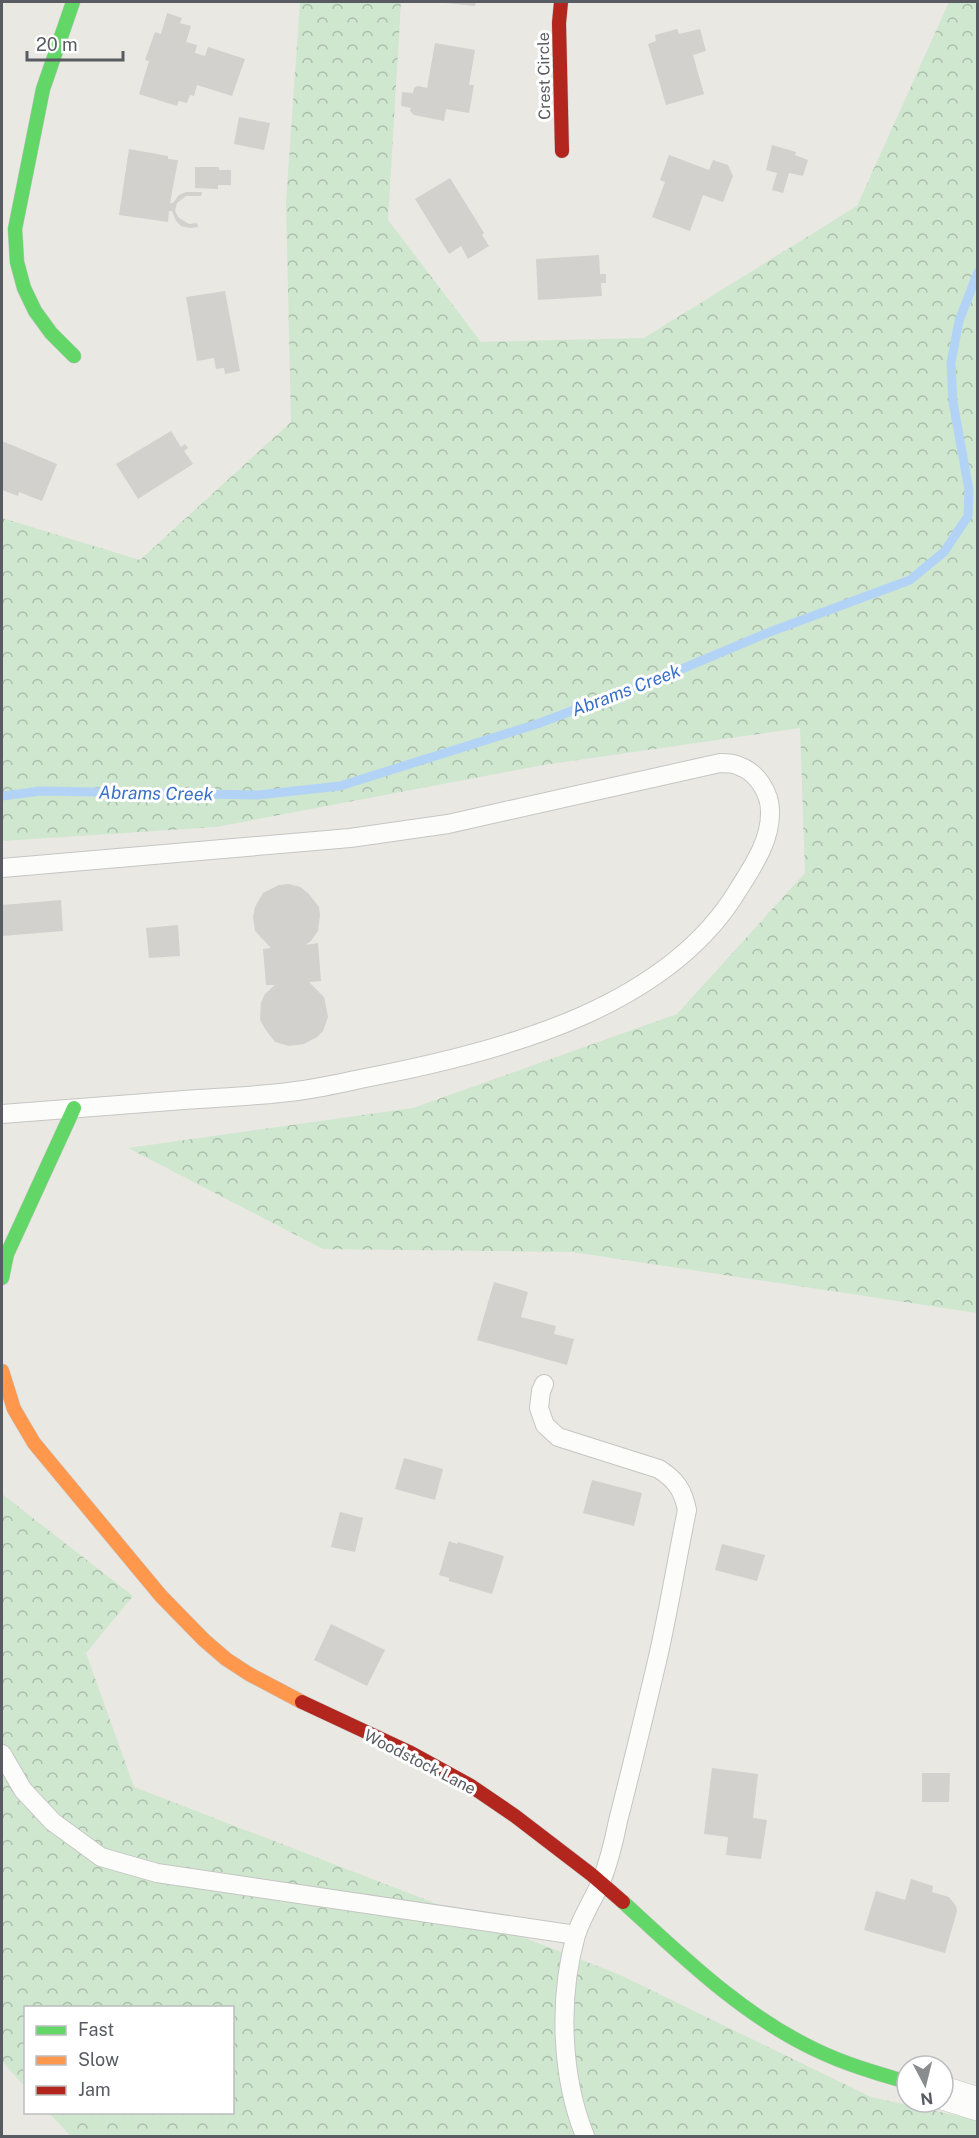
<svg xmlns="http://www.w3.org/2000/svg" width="979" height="2138" font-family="'Public Sans',sans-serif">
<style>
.forest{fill:url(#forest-crowns)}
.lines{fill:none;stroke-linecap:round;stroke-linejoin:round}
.stream{stroke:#b3d3f6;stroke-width:9}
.building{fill:#d2d1cd}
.lane-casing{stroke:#c5c6c4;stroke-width:20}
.street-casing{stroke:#c5c6c4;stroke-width:34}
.fast-casing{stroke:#c6c7c6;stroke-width:15}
.slow-casing{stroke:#c6c7c6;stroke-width:15}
.jam-casing{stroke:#c6c7c6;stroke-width:15}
.lane{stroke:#fcfcfb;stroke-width:18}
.street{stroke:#fcfcfb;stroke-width:33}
.fast{stroke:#63d668;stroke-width:14}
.slow{stroke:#ff974d;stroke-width:14}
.jam{stroke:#b3261e;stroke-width:14}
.labels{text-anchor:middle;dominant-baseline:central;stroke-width:6;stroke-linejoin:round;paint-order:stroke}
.street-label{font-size:16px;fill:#585b61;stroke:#fff}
.water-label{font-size:18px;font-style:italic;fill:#3a70c7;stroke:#fff}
</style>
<defs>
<pattern id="forest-crowns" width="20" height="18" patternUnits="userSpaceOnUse" patternTransform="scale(1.5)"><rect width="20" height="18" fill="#cfe7ce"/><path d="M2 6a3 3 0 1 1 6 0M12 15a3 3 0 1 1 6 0" fill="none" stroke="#abbeab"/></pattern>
</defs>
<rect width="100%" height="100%" fill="#e9e8e2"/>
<!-- forest -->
<path class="forest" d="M300 2H401L388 220 481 342 644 338 857 206 949 2H977V1313L572 1252 323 1249 128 1148 413 1108 677 1014 805 873 800 728 543 765 216 827 2 841V518L140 560 291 422 286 202Z
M2 1494 133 1596 86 1653 134 1787 618 1974 871 2097 977 2120V2136H71L49 2113 232 2112V2008H26L25 2087 2 2061Z"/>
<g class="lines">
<!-- stream -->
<path class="stream" d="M2 796 41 791 258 795 340 786 537 724 665 676 767 633 910 580 944 552 968 516 969 490 953 402 951 363 959 321 978 272"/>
</g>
<!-- building -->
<path class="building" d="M445 2H476L475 6 445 3Z
M167 13 182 18 180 23 191 26 186 42 197 45 195 53 205 56 208 47 245 59 232 96 197 85 194 96 190 95 187 103 179 101 177 106 139 94 149 61 145 60 155 32 161 34Z
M677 29 679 34 700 29 706 51 693 55 704 94 666 105 648 44 656 41 655 35Z
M435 43 475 50 469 85H474L469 113 446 109 444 121 414 115 410 111 411 108 401 106 402 92 413 93 414 88 418 86 427 88Z
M239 117 270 123 264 150 234 144Z
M772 145 796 152 795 155 808 160 803 176 789 173 783 193 772 190 777 173 766 170Z
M129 149 168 156V159L178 160 170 203H173L179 195 186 192H202L201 196H186L177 203 175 211 179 218 189 224 197 223 198 227 190 228 181 226 176 221 172 211H169L168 222 119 215Z
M669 155 709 170 713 160 728 165 733 176 723 202 703 195 690 231 652 217 665 182 660 180Z
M195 167H219V170H231V185H218V189L195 188Z
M450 178 484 233 482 235 489 246 468 259 461 246 449 254 415 199Z
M599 255 600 274H606V283H601L602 296 538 300 536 259Z
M225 291 240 371 225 374 224 368 216 369 214 358 197 361 186 297Z
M171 431 181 447 185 444 188 448 184 451 193 464 138 499 116 464Z
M2 441 57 464 42 501 19 492 18 496 2 490Z
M289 884 300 887 308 893 319 907 320 915 318 931 311 941 305 945 318 943 321 981 309 982 324 997 328 1017 323 1031 317 1037 304 1044 289 1046 275 1042 265 1029 260 1020 261 1002 265 994 275 985H266L263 949 271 948 255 931 253 917 255 907 263 893 279 885Z
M61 900 63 931 2 936V905Z
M178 925 180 956 149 958 146 928Z
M494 1282 528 1292 521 1317 556 1326 554 1334 574 1339 567 1365 477 1340Z
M404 1458 443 1469 435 1500 395 1489Z
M592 1480 642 1493 634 1526 583 1513Z
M340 1512 363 1518 355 1552 331 1547Z
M449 1541 457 1544 458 1542 504 1556 492 1594 449 1581V1578L439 1575Z
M722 1544 765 1555 757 1581 715 1570Z
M331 1624 385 1650 367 1686 314 1660Z
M712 1768 758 1774 753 1818 767 1820 761 1859 726 1855 728 1837 704 1834Z
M922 1773H950L949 1802H922Z
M911 1879 933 1886 932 1892 949 1897 956 1906 957 1911 945 1953 864 1930 876 1891 905 1900Z"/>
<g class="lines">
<!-- lane casing -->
<g class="lane-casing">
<path id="lane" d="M2 868 350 838 448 824 720 763C726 763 734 763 739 766 757 772 770 793 770 811 771 840 753 866 738 890 668 1006 509 1049 385 1074 358 1079 331 1086 304 1090 265 1096 224 1097 184 1100 123 1105 62 1109 2 1114
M544 1384 541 1391 539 1408 545 1425 558 1437 659 1469C676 1480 683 1490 687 1510 677 1559 669 1608 658 1657 645 1712 632 1766 618 1821 614 1841 609 1862 601 1882 593 1900 582 1916 576 1935 558 1998 561 2077 585 2136
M2 1754 23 1790 53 1822 101 1857 157 1873 576 1935"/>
</g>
<!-- street casing -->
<g class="street-casing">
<path id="street" d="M943 2093 978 2104"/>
</g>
<!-- fast casing -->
<g class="fast-casing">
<path id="fast" d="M73 2 43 89 15 229 17 262 24 288 35 311 51 333 74 356
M2 1278 7 1254 74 1108
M623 1902C683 1957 742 2015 816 2050 845 2064 876 2073 907 2082"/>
</g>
<!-- slow casing -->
<g class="slow-casing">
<path id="slow" d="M2 1371 14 1409 34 1443 161 1596 204 1640 226 1659 249 1674 302 1702"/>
</g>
<!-- jam casing -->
<g class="jam-casing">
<path id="jam" d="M561 2 559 23 562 151
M302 1702 409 1752 471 1786 515 1816 592 1875 623 1902"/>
</g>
<!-- lane -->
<use href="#lane" class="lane"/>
<!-- street -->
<use href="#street" class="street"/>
<!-- fast -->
<use href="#fast" class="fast"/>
<!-- slow -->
<use href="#slow" class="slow"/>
<!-- jam -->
<use href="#jam" class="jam"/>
</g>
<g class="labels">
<!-- street labels -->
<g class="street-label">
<text transform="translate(544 76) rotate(-91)">Crest Circle</text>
<text transform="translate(420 1762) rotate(27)">Woodstock Lane</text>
</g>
<!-- water labels -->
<g class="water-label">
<text transform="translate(626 690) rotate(-21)">Abrams Creek</text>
<text transform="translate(156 793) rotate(1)">Abrams Creek</text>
</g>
</g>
<!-- border -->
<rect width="979" height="2138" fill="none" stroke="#585b61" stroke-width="6"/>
<!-- legend -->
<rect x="24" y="2006" width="210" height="108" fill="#ffffff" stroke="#bcbdc0" stroke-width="1.5"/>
<rect x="36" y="2026" width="30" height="9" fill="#63d668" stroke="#bcbdc0" stroke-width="1.5"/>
<text x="78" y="2036" font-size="18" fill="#585b61">Fast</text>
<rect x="36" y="2056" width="30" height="9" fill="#ff974d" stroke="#bcbdc0" stroke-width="1.5"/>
<text x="78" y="2066" font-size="18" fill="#585b61">Slow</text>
<rect x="36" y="2086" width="30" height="9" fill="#b3261e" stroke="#bcbdc0" stroke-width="1.5"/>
<text x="78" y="2096" font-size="18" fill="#585b61">Jam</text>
<!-- north arrow -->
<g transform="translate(925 2084) rotate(173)"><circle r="28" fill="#ffffff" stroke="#bcbdc0" stroke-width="1.5"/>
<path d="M0-4.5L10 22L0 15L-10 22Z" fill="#8b8c8e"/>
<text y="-9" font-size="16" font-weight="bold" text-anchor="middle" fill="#585b61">N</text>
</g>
<!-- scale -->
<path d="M27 51v9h96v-9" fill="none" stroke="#585b61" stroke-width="3"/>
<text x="36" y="51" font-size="18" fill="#585b61" stroke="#ffffff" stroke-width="4.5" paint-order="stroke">20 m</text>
</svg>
